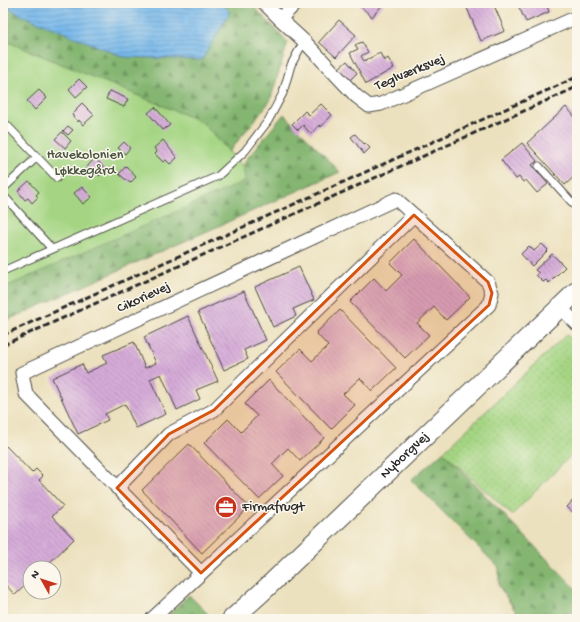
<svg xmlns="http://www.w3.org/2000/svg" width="580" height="622" font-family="'Gochi Hand',sans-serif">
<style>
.grass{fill:url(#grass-dots);stroke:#688057}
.forest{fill:url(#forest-firs);stroke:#58704e}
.garden{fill:#a5d583;stroke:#688057}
.water{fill:url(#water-rules);stroke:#50728b}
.building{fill:url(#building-back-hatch)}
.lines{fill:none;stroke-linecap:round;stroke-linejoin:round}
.lane-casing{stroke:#484641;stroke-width:9}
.street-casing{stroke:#484641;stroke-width:15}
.secondary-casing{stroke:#484641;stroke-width:21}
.lane{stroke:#fff;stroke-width:7}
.street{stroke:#fff;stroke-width:13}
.secondary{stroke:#fff;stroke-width:19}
.rail{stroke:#2b2b2b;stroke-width:3;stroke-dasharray:6 3;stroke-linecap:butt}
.marked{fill:#d5540f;fill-opacity:0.2;stroke:#d5540f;stroke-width:3;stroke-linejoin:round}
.labels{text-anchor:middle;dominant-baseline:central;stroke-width:3;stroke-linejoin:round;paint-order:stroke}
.street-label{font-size:14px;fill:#2b2b2b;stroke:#fbf7ec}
.park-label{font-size:14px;fill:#4a5641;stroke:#fbf7ec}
.poi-label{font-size:14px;fill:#2b2b2b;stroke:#fbf7ec;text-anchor:start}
</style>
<defs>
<pattern id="grass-dots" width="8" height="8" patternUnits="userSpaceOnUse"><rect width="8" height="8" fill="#a5d583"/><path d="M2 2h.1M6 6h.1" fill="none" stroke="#8eb771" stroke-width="1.8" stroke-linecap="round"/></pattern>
<pattern id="forest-firs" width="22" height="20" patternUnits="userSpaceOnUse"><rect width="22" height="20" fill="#84b671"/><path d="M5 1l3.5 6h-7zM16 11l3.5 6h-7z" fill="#6c945d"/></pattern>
<pattern id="water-rules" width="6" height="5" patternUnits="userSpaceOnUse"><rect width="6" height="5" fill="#76b8eb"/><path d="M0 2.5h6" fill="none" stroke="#6196bf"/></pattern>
<pattern id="building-back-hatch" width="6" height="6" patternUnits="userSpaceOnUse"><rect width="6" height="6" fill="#d6acd9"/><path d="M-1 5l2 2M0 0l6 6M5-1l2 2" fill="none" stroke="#ae8cb0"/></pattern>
</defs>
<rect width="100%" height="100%" fill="#fbf7ec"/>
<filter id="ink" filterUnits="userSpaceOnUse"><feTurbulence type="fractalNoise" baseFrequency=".025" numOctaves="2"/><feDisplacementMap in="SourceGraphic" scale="8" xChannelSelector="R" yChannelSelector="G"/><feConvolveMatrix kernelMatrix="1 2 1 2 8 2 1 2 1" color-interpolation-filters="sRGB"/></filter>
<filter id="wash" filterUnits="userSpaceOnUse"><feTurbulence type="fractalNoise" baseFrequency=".012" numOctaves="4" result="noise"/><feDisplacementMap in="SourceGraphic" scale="16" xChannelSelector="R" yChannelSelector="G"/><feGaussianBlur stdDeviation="0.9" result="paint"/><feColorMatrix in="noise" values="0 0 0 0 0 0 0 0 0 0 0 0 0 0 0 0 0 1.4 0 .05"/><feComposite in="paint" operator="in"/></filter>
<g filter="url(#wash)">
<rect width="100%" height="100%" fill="#ece1be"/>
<!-- grass -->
<path class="grass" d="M566 335 577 343V449L512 515 443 452Z"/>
<!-- forest -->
<path class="forest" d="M3 3H250L288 42 270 101 229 152 202 122 3 40Z
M284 114 340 172 3 322V279L236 172Z
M443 452 577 590V619H523L514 609 499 586V568L411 480Z
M189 595 208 614 204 619H164Z"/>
<!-- garden -->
<path class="garden" d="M3 40 202 122 243 167 245 181 3 288Z"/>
<!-- water -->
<path class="water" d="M3 3H221L230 12 202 60 124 57 21 15 3 5Z"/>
<g id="blocks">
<!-- building -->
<path class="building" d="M357 3H384L372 17Z
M479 3H493L505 31 481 41 467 8Z
M517 3H546L549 12 526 22Z
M339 20 356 35 336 57 319 42Z
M362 42 368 52 361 56 364 61 380 53 384 61 388 58 394 68 366 84 350 53 358 49 355 45Z
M347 61 357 73 350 80 339 68Z
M79 79 87 87 76 97 69 89Z
M39 90 47 98 35 110 27 101Z
M110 91 128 99 124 107 106 99Z
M82 103 94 115 83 125 79 120 78 122 72 115 77 110 76 109Z
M321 104 332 115 321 127 319 125 311 134 303 125 298 130 292 124 305 111 309 115Z
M155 107 170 125 163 130 148 113Z
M566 107 577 119V174L565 185 527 143Z
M68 126 73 130 68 135 63 131Z
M62 132 71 141 65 148 55 139Z
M355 134 364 144 365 143 370 148 364 154 351 137Z
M163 140 177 158 170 164 166 160 163 162 155 154 157 152 154 148Z
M124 142 130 148 125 154 118 148Z
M522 143 537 161 532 165 548 184 537 193 526 180 523 182 519 177 516 179 501 160Z
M95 158 106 170 99 176 91 168 88 171 86 168Z
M126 166 136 177 130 183 119 174Z
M29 181 39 192 36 195 38 197 32 203 28 198 25 200 18 191Z
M82 187 92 197 83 204 74 193Z
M414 239 470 297 446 320 434 307 417 323 429 335 405 358 350 302 374 278 386 291 402 275 390 263Z
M542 244 548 250 532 266 521 254 529 246 534 251Z
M552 254 565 267 549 283 546 280 543 282 536 275 539 273 535 270Z
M299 267 314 300 293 309 296 316 273 327 255 287Z
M244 291 266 340 244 350 248 359 224 370 198 312Z
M340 310 396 368 372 391 360 378 343 394 355 405 331 429 276 372 300 349 312 361 328 346 316 333Z
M188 316 218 381 196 390 200 399 177 410 161 374 150 379 166 414 136 428 125 404 105 414 108 420 78 434 52 378 82 364 86 373 107 363 103 355 134 342 145 368 156 363 144 337Z
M269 380 324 438 300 461 288 448 272 464 283 476 259 499 204 443 228 419 241 432 257 416 245 404Z
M189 444 249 507 202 553 142 490Z
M6 446 32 473 36 469 43 476 39 480 63 506 52 516 74 539 44 568H30V581L15 595 3 582V449Z
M577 496V516L567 507Z"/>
</g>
</g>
<g filter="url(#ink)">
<use href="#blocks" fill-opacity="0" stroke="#484641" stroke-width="1"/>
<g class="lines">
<!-- lane casing -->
<g class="lane-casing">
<path id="lane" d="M3 121 57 178
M539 166 577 208
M3 189 37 157
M3 195 52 249
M3 271 218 176 245 151 268 121 283 93 291 65 304 41"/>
</g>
<!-- street casing -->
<g class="street-casing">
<path id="street" d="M264 3 280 19
M296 3 280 19 304 41 356 96 369 106 381 104 577 17
M560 307 577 324
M117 488 169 434 214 410 414 215
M152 619 489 305 492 293 488 282 396 199 22 373 26 394 201 573"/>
</g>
<!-- secondary casing -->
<g class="secondary-casing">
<g id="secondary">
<path id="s1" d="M232 619 261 593 577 291"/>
</g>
</g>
<!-- lane -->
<use href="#lane" class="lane"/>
<!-- street -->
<use href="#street" class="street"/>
<!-- secondary -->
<use href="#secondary" class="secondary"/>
<!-- rail -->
<path class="rail" d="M3 335 577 77
M3 345 577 87"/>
</g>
</g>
<!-- marked area -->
<path class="marked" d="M414 215 488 282 492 293 489 305 201 573 117 488 169 434 214 410Z"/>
<!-- icons -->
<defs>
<g id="office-disc" transform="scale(1.15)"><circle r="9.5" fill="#c8321e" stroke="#fbf7ec"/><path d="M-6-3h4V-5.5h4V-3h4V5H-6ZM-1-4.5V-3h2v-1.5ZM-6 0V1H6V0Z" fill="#fff"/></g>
</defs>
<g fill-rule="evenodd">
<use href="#office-disc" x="226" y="507"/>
</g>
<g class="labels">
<!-- street labels -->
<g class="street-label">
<text transform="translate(410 73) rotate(-23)">Teglværksvej</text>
<text transform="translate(144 298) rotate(-25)">Cikorievej</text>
<text stroke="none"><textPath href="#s1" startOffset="238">Nyborgvej</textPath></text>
</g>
<!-- park labels -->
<g class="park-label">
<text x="85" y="155">Havekolonien<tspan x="85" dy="16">Løkkegård</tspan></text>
</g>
<!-- poi labels -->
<g class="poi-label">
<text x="242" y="507">Firmafrugt</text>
</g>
</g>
<!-- margin -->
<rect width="580" height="622" fill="none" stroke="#fbf7ec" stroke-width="16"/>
<!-- north arrow -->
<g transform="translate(42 580) rotate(309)"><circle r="19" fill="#fbf7ec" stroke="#a8a59f"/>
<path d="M0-3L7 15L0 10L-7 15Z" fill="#c8321e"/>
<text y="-6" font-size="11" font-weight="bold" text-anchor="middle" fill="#2b2b2b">N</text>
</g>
</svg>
